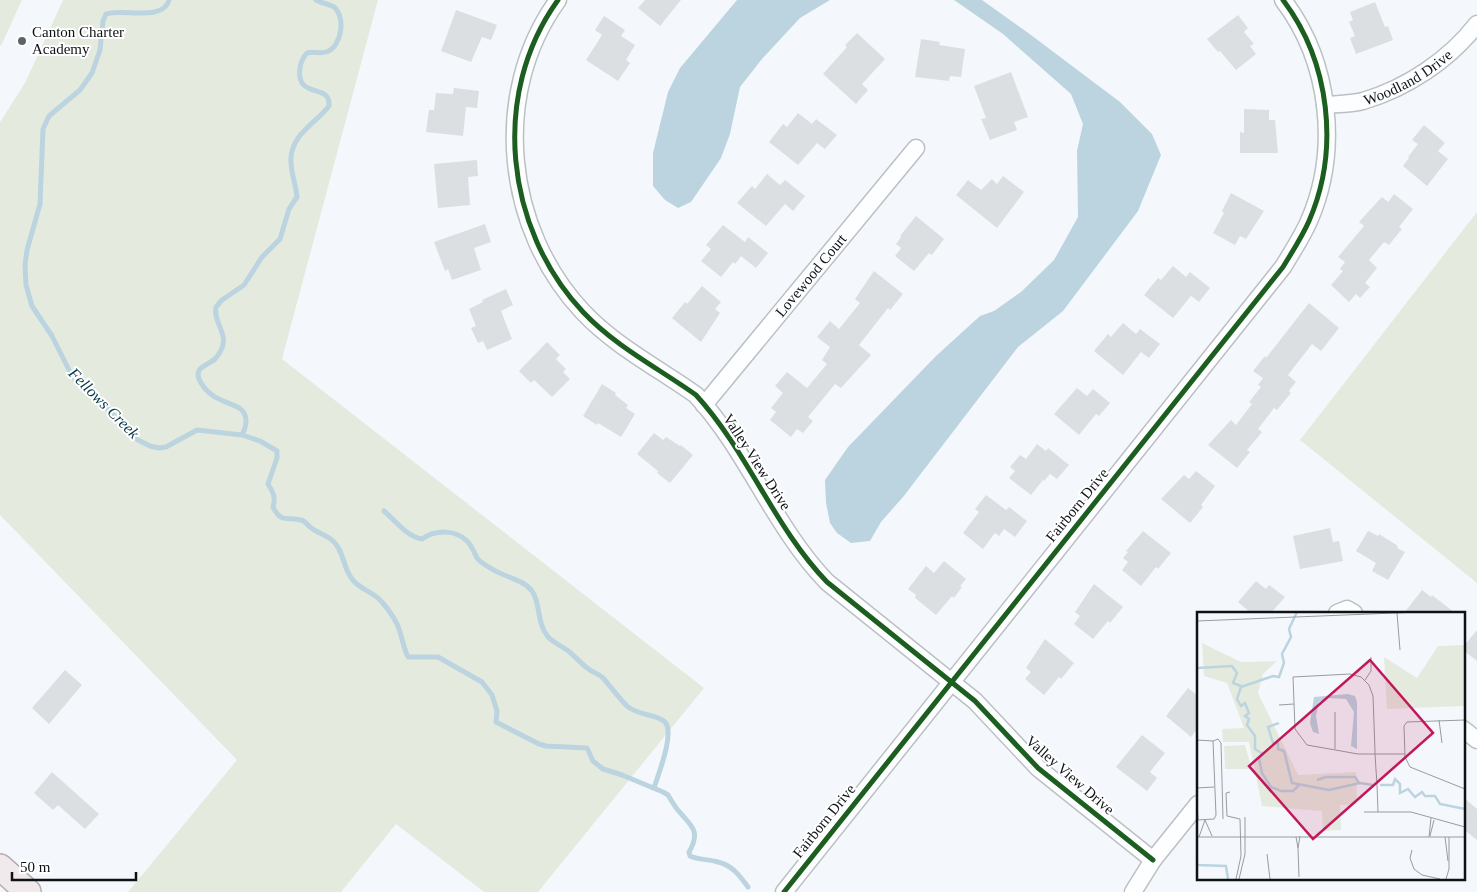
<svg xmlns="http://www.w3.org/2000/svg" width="1477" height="892" font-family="'Times New Roman',serif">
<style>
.green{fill:#e4ebde}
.water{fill:#bbd4e0}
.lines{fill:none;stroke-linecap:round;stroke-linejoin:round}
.stream{stroke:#bbd4e0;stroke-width:5}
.building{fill:#dbdfe2}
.street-casing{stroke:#bdc0c3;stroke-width:19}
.primary-casing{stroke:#b7acb1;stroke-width:28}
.street{stroke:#fdfeff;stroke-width:16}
.primary{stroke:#f1eaed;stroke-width:25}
.cycleway-casing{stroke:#fff;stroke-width:8}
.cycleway{stroke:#1b5e20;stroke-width:5}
.poi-dot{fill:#5f6266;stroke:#fff;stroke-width:2}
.labels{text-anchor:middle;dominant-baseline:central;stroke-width:4;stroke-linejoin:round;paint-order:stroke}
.poi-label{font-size:15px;fill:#0f1215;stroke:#fff;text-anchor:start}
.street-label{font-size:15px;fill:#0f1215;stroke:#fff}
.water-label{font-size:16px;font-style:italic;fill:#063849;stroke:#fff}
.inset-river{fill:none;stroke:#bbd4e0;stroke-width:2.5}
.inset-road{fill:none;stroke:#989ca0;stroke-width:1}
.view{fill:#c2185b;fill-opacity:0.15;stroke:#c2185b;stroke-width:2.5}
.inset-edge{fill:none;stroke:#0f1215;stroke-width:2.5}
</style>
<rect width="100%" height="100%" fill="#f4f8fc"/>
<!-- green -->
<path class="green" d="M0 0H22L1 46 0 45Z
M63 0H378L282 359 704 688 538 892H484L396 824 341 892H128L237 760 0 515V122L25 83Z
M1477 212V583L1300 440Z"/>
<!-- water -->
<path class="water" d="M737 0H830L800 18 762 59 740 87 730 134 721 158 691 202 678 208 665 200 653 186V153L668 92 680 68Z
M954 0H982L1031 35 1120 102 1152 134 1161 155 1138 211 1063 311 1018 347 903 497 881 522 870 541 851 543 837 533 830 523 826 503 825 480 848 447 936 356 980 316 994 311 1021 292 1054 260 1078 217 1077 151 1083 124 1071 94 1003 34Z"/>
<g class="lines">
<!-- stream -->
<path class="stream" d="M169 0C164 22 121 8 106 14L103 21 100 50 92 73 80 90 49 116 43 129 40 204 27 250 25 265 26 285 32 306 52 336 71 374 77 381 98 398 131 435 138 440 150 446 159 448 166 447 197 430 242 435 260 441 277 451V458L268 484C273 492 276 497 273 507 281 524 287 516 301 520 305 521 308 525 310 527 317 533 327 535 333 541 343 550 343 565 350 576 357 589 373 591 382 602 388 609 393 616 397 624 402 635 403 647 408 657H438L482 682 492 695 497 711 496 722 539 744 546 746 587 748 593 761 603 769 622 775 663 792 668 795C671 800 674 805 677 809 690 825 702 830 689 852L690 856C699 860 708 859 718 862 732 865 740 876 748 887
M242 435C244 431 246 425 246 421 246 406 231 405 221 400 213 397 205 390 201 383 191 366 209 366 216 358 218 355 221 351 222 348 228 333 213 322 216 307L222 300 244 285 262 257 280 239 289 209 297 197C296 184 290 171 291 158 292 134 316 123 329 106 330 91 318 93 308 88 295 82 299 61 307 53 313 51 320 54 326 52 342 47 346 17 334 7 329 4 321 3 316 0
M384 511C395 520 407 537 422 539 435 530 455 529 467 541 472 546 474 552 477 558 481 563 487 566 492 569 504 577 523 579 532 591 541 603 536 622 548 637 553 642 561 646 567 650 575 656 581 664 590 670 594 673 599 674 603 678 611 687 618 697 627 706 638 716 658 714 665 722 675 733 658 775 654 788"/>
</g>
<!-- building -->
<path class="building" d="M645 0H681L660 26 638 8Z
M1375 2 1385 27 1388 26 1393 40 1356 54 1350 38 1355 36 1349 22 1353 20 1350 12Z
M456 10 497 25 491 40 482 37 471 62 441 51Z
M1238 15 1248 28 1244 32 1254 44 1250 46 1256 54 1236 70 1220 51 1218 52 1207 39Z
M604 16 625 30 621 36 635 45 626 60 630 63 618 81 586 60 602 35 595 30Z
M857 33 885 59 862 84 868 90 856 104 823 74 847 47 845 45Z
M921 39 940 42 939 45 965 49 961 77 950 76 949 81 915 77Z
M1011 72 1028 117 1014 122 1017 130 990 140 981 119 986 118 974 86Z
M454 88 479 91 477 108 466 107 463 136 426 132 429 110H434L436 93 453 94Z
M1244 109 1269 110V120H1275L1278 153H1240V132L1244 133Z
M798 113 812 124 816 119 837 135 825 149 817 143 798 165 769 142 783 124 787 127Z
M1424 125 1445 143 1438 151 1448 159 1427 186 1403 166 1409 158 1408 157 1418 144 1412 140Z
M477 160 478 176 468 177 470 205 438 208 434 164Z
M767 174 780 185 785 180 805 196 793 211 785 204 766 226 737 203 752 186 755 189Z
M1003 176 1024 192 997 228 956 195 968 180 981 190 992 179 997 184Z
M1231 193 1264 211 1246 239 1240 236 1235 245 1213 233 1224 213 1222 211Z
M1394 194 1413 209 1399 227 1402 229 1389 245 1384 242 1369 260 1377 268 1365 283 1370 287 1360 298 1356 294 1349 302 1331 285 1343 271 1340 269 1345 262 1338 257 1364 226 1359 222 1368 212 1382 197 1388 202Z
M916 216 944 239 932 255 929 253 914 271 895 256 901 248 896 244 901 237 900 236Z
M485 224 491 242 474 248 481 270 452 280 448 269 445 271 434 242Z
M723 225 745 242 748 237 768 253 756 268 741 256 735 264 733 262 721 277 701 261 711 249 706 245Z
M1173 266 1186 277 1190 272 1210 288 1199 302 1191 296 1173 318 1144 295 1158 278 1161 280Z
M874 271 903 294 890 310 888 308 859 345 871 355 841 388 835 384 808 417 813 421 803 433 797 429 791 437 770 420 776 412 771 408 783 393 775 386 787 372 807 388 827 364 822 360 830 347 817 337 830 321 839 329 860 303 855 299Z
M702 286 721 302 715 309 720 313 701 342 672 318 685 302 687 304Z
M506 289 513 305 501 311 512 339 487 350 483 341 478 343 471 328 476 326 469 309 483 302 482 300Z
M1309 303 1339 328 1321 351 1312 344 1288 375 1296 382 1289 391 1291 393 1277 410 1274 408 1258 429 1262 432 1247 450 1250 452 1237 468 1208 445 1231 420 1236 425 1252 404 1249 402 1261 387 1258 385 1263 378 1253 371 1265 356 1266 358Z
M1123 323 1136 334 1140 329 1160 344 1149 358 1141 352 1123 375 1094 351 1108 334 1111 337Z
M547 342 560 355 556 359 566 369 563 372 570 379 552 397 534 380 531 383 519 371Z
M602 384 616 393 615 395 628 405 626 408 635 414 621 437 598 423 597 425 583 416Z
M1077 388 1087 396 1093 389 1110 403 1099 416 1096 414 1079 435 1054 414Z
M654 433 663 440 666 437 680 446 681 445 693 455 670 483 657 473 658 471 637 454Z
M1037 444 1046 451 1048 448 1069 465 1057 479 1050 474 1044 481 1043 480 1031 495 1009 478 1015 471 1010 467 1020 455 1026 459Z
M1196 471 1215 486 1201 505 1203 507 1190 523 1161 499 1184 475 1189 479Z
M986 495 1006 510 1009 507 1027 521 1015 537 1004 529 999 536 995 533 983 549 963 533 979 512 975 509Z
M1330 528 1333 542 1339 541 1343 561 1300 569 1293 536Z
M1143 531 1171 553 1158 569 1156 567 1141 586 1122 570 1128 562 1123 558 1128 552 1126 551Z
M1368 531 1378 536 1379 534 1398 546 1397 548 1405 552 1388 580 1372 571 1376 563 1356 551Z
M944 561 966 579 960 586 962 587 954 598 952 596 936 615 915 598 916 595 908 589 926 566 934 573Z
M1256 581 1266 589 1269 585 1285 597 1271 613H1251L1238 602Z
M1094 584 1123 607 1110 623 1108 621 1093 639 1074 624 1080 616 1075 612Z
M1422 590 1431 597 1432 595 1455 613H1404Z
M1477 630V661L1463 650V647Z
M1045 639 1074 663 1061 679 1059 677 1044 695 1025 679 1031 672 1026 668Z
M65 670 82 685 49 724 32 708Z
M1188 688 1198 696V728L1191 737 1166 716Z
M1142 735 1165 753 1150 772 1157 778 1147 791 1116 767Z
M52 772 99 814 85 829 58 805 53 810 34 793Z
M1463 797 1477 809V840L1463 829Z"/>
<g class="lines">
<!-- street casing -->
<g class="street-casing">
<g id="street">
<path d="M558 0C490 94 505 229 583 312 615 346 658 368 696 395 748 452 774 527 827 582L975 701 1038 768 1153 860"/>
<path id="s1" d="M1325 105C1338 104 1351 104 1363 101 1407 88 1449 60 1477 24"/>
<path id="s2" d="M704 405 916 148"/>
<path d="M1337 613 1347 609 1354 613"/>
<path d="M1463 729 1477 740"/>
<path d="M784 892 1283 267C1292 252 1302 237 1309 221 1340 150 1330 62 1283 0"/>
<path d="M1133 892 1153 860 1198 804"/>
</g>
</g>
<!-- primary casing -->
<g class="primary-casing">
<path id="primary" d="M0 867 28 892"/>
</g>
<!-- street -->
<use href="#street" class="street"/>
<!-- primary -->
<use href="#primary" class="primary"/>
<!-- cycleway casing -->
<g class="cycleway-casing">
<path id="cycleway" d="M558 0C490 94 505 229 583 312 615 346 658 368 696 395 748 452 774 527 827 582L975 701 1038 768 1153 860
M784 892 1283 267C1292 252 1302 237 1309 221 1340 150 1330 62 1283 0"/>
</g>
<!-- cycleway -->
<use href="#cycleway" class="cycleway"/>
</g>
<!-- markers -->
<circle class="poi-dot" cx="22" cy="41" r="5"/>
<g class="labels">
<!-- poi labels -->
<g class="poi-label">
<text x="32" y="32">Canton Charter<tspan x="32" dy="17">Academy</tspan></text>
</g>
<!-- street labels -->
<g class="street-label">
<text stroke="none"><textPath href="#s1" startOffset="89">Woodland Drive</textPath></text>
<text stroke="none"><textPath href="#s2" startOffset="168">Lovewood Court</textPath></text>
<text transform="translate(757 462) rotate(57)">Valley View Drive</text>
<text transform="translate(1077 505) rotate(-51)">Fairborn Drive</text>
<text transform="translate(1070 775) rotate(41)">Valley View Drive</text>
<text transform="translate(824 821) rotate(-51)">Fairborn Drive</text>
</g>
<!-- water labels -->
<g class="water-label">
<text transform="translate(104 403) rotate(45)">Fellows Creek</text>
</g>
</g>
<!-- overview -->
<g transform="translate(1197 612)">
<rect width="268" height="268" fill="#f4f8fc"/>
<path d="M5 31 44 50 80 49 66 62 61 81 101 163 159 160 160 192 143 193 144 218 126 219 125 199 65 194 52 130H26L25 117 47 116 30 71 7 64ZM267 33V94L190 97 187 45 220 66 241 34ZM48 133 55 157H28L27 134Z" fill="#e4ebde"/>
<path d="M151 82 158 84 160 90V137L154 134 157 100 149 87 130 86 122 90 119 104 122 122 116 120 113 111 117 85Z" fill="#bbd4e0"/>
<path class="inset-river" d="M0 56 35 54 40 61 36 71 44 74M44 75 40 87 44 94 48 91 52 101 48 104 52 107 50 113 58 124V137L66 142 62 147 65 161 74 175 84 179H96L103 172M44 75 76 64 82 65 87 51 85 42 94 25 92 17 100 0M82 111 71 115 76 131H81V137L87 139 95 171 132 178 163 171 176 173M120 168 129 165H158L162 171M183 173H196L198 167 203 172V181L211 177 218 185 225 180 228 184H238L243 192 268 197M0 253 29 254 31 267"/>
<path class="inset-road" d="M200 1 203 38M0 9 222 0M168 68 174 59V45M82 93 97 92M138 100V137M242 108 245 131M268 108 210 110 207 114 208 145 213 155 268 177M0 128 16 129 19 203 17 207 0 208M16 129 21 127 24 131 26 207M0 176 17 175M33 180 29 181 30 204 43 207 44 244 39 267M0 189 1 208M167 200H214L268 215M181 200 180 173 178 142V139L176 84 172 73 164 65 153 62 96 65 98 117 110 133 161 142H208M233 224 237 208M0 225H268M2 225 8 208 15 224M99 225 101 236 103 224M232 225 234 206M248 225 251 249M101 236 102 265M215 238 213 246 217 257 225 263 243 267M70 242 73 267M42 267 48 242V205M249 267 252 257V225"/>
<path class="view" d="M173 48 236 121 116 227 52 154Z"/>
<rect width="268" height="268" class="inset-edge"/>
</g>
<!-- scale -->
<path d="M12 872v8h124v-8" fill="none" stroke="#0f1215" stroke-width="2.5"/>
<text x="20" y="872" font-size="15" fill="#0f1215" stroke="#ffffff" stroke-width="4" paint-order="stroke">50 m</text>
</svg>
